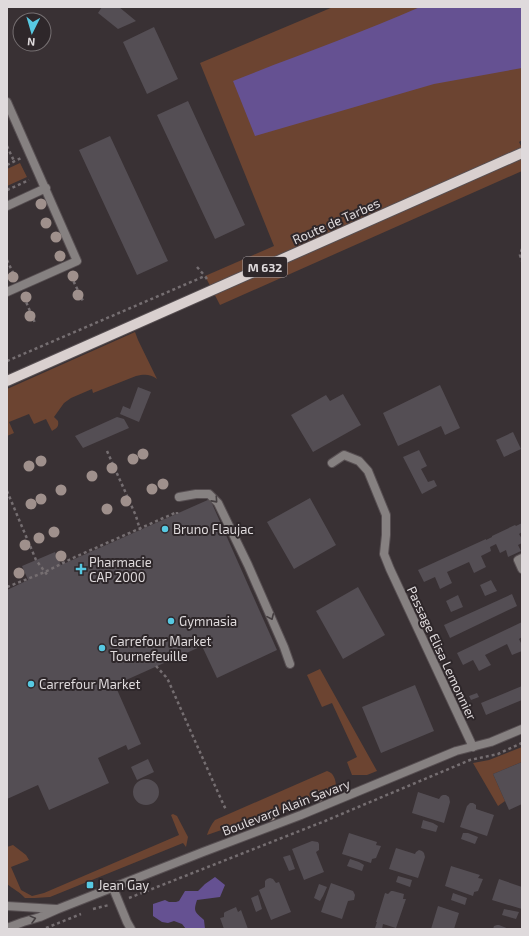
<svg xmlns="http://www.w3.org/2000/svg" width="529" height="936" font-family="'Exo 2',sans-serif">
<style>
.green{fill:#6c4431}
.water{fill:#655192}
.building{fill:#544e54}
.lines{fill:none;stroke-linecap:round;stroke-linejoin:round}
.lane-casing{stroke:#574f52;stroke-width:10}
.street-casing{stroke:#574f52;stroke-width:10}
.primary-casing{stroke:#574f52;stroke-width:12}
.path{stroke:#756e71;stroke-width:2.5;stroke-dasharray:3 3;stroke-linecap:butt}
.lane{stroke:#868181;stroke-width:8}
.street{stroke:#868181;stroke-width:8}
.primary{stroke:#d9d0cf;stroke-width:10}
.tree{fill:#9f908c}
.oneway{stroke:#443e40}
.poi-dot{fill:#57c9e2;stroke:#2e272a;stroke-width:1.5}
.labels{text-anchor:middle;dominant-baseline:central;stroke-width:4;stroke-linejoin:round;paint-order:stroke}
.shield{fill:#2e272a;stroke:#aaa4a7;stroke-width:1}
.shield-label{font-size:12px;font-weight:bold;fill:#dfdadc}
.street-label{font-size:13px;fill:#dfdadc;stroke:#2e272a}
.poi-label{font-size:13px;fill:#dfdadc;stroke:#2e272a;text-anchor:start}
</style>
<rect width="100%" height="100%" fill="#393134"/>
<!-- green -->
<path class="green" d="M333 7H522V140L519 142 522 148V171L220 305 205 276 274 246 200 63Z
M20 163 27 177 7 186V169Z
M135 332 138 340 157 379C150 374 145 374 136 376L93 393 92 389 71 398 64 403 54 417 58 421C59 427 57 428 52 431L46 419 34 424 29 414 9 422 14 433 7 436V389Z
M320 669 377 771 367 775H352L347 762 357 757 332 703 322 707 307 675Z
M522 747V762L493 774 505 801 498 806 473 763 489 760Z
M327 771C334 773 336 780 336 787L334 788 291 806 207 835C209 829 211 825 215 820Z
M173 814 177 816 188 837 186 847 183 843 50 897 35 898H25C20 892 13 889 7 884V847L13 845 26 855 29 860 11 867 21 890 32 896 44 893 179 835 171 815Z"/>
<!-- water -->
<path class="water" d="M420 7H522V68L434 84 255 136 233 81C295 56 359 34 420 7Z
M215 877 225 885 220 897 197 900C193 912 195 912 204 920L205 929H186L182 924 174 921 168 923 162 922 153 916V904L165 900 169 902H176L179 901 185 891H198L205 884Z"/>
<!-- building -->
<path class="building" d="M102 7H119L136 21 118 29 98 13Z
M154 27 178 79 147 94 123 42Z
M188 101 245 225 215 239 157 115Z
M110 136 168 261 137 275 79 150Z
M440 385 460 428 445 435 441 426 398 446 383 413Z
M138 387 151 392 139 422 120 414 123 406 130 409Z
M343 394 361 425 313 452 291 415 326 395 330 401Z
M117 417 124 419 129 428 83 448 75 436Z
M513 432 521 449 504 457 496 440Z
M419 450 427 466 421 469 428 482 434 480 437 486 422 494 403 457Z
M310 498 336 545 294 569 267 522Z
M210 499 277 650 217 678 202 646 115 685 141 744 128 750 126 745 98 758 109 783 49 810 38 785 7 799V590L28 580 22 566 55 552 61 565Z
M522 523V532L519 534 522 539V543L518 545 521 551 508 557 506 550 500 553 496 544 490 547 491 551 481 556 486 567 474 573 469 562 447 572 452 583 440 589 435 577 424 582 418 570 486 539V540L492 537V536L515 525 516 526Z
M491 580 497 591 485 596 480 585Z
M358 587 385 635 343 659 316 611Z
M512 594 517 606 450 638 444 625Z
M458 595 463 607 451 612 446 601Z
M522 622V637L519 639 522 645V651L512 655 507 644 485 655 491 665 479 671 473 660 463 665 457 653Z
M415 685 434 731 381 753 362 707Z
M522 686V700L486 715 481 703Z
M477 693 479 697 471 700 469 696Z
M148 759 154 772 137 780 131 767Z
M522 762V804L509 810 493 774Z
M133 792a13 13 0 1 1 26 0a13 13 0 1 1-26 0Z
M418 792 439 799 441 796 443 795H446L449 797 450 802 444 823 412 813Z
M470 803H473L476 805V809L494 815 487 836 460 827 467 806Z
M423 820 433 823 438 826 436 832 421 828Z
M349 833 377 842 376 845 381 846 376 858 372 859 371 863 342 854Z
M463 833H468L478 837 475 844 461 839Z
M312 841 318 842 319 844V850L316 852 324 872 304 880 292 849Z
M396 848 415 854 416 852 419 850 422 851 424 853 425 857 418 878 389 869Z
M290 855 295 869 289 871 283 857Z
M350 859 359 862 364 865 362 871 347 866Z
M451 866 480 875 478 878 483 879 478 891 474 892 475 889 473 896 445 886Z
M398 876 412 880 410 887 396 882Z
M270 878 273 879 276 883 279 882 291 912 271 920 259 890 265 887V881L267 879Z
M499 879 522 887V909L492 900Z
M331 883 353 891 355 895 354 900 348 901 342 919 321 912Z
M319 884 327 887 323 896 320 901 314 898Z
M391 891H393L404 894 403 899H406L396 928 383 924 382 929 375 928 377 922H376L385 893 388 894Z
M453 893 467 898 465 905 451 900Z
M258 895 262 909 256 912 251 898Z
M438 906 459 913 454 929H431Z
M236 907 238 912 241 910 248 929H224L220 918 224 917V913L225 912Z
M504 909 519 912 516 919 502 915Z
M497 925H499L509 929H493L494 926Z"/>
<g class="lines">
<!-- lane casing -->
<g class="lane-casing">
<path id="lane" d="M7 102 77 261 7 292
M7 206 46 188
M332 463 344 455 359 461 368 471 386 515V535L384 554 390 569 473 747
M179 497 196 494H209L218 503 248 565 284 647 290 664"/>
</g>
<!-- street casing -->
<g class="street-casing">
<path id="street" d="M522 558 518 560 522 569
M113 888 127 922 131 929
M7 906 56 909
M7 928 23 922 40 917 58 909 203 852 301 815 456 751 491 742 522 729"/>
</g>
<!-- primary casing -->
<g class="primary-casing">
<path id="primary" d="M7 381 522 153"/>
</g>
<!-- path -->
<path class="path" d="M7 146 14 161
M7 165 21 158
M7 190 29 180
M522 249 520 255 522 261
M7 260 15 277
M197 267 205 276
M71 276 83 301
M24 297 35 323
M7 361 205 276 207 279
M107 451 136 516 140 530
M7 491 36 560 48 576
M7 587 45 572 75 557 177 512V514
M156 666 166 677 168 680 211 777 226 810
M129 898 325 821 470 760 498 754 522 743
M93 909 109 905
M46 928 81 914"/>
<!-- lane -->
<use href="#lane" class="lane"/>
<!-- street -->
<use href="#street" class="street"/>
<!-- primary -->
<use href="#primary" class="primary"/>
</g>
<!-- trees -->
<g class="tree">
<circle cx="41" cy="204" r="5.5"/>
<circle cx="46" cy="223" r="5.5"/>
<circle cx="56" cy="237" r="5.5"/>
<circle cx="60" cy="256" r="5.5"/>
<circle cx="73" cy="276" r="5.5"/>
<circle cx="13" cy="277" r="5.5"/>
<circle cx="78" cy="295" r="5.5"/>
<circle cx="26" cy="297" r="5.5"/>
<circle cx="30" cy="316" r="5.5"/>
<circle cx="143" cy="454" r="5.5"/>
<circle cx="133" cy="459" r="5.5"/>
<circle cx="41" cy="461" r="5.5"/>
<circle cx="29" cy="466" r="5.5"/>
<circle cx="112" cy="468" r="5.5"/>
<circle cx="92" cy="476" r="5.5"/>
<circle cx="163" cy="484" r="5.5"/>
<circle cx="152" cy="489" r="5.5"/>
<circle cx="61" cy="490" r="5.5"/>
<circle cx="41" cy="499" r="5.5"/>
<circle cx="126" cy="501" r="5.5"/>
<circle cx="31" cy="504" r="5.5"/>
<circle cx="107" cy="509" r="5.5"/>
<circle cx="54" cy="532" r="5.5"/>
<circle cx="39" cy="538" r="5.5"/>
<circle cx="25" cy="545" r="5.5"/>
<circle cx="61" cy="556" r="5.5"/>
<circle cx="19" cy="573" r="5.5"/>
<circle cx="319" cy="796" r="5.5"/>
<circle cx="271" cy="815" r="5.5"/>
</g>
<!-- one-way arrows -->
<defs><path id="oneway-chevron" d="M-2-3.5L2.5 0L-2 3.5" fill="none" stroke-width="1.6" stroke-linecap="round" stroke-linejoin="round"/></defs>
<g class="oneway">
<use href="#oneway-chevron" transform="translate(215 500) rotate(48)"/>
<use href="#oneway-chevron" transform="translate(271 617) rotate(66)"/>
<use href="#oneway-chevron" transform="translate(33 919) rotate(-15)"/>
</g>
<!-- markers -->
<g class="poi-dot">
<circle cx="165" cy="529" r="4"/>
<path d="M79 563h4v4h4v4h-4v4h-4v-4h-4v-4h4z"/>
<circle cx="171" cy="621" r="4"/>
<circle cx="102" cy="648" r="4"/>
<circle cx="31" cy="684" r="4"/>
<rect x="86" y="881" width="8" height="8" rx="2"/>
</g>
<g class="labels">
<!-- shield labels -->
<rect class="shield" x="243" y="257" width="44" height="20" rx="3"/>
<g class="shield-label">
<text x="265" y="267">M 632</text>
</g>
<!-- street labels -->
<g class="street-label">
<text transform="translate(336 221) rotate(-24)">Route de Tarbes</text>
<text transform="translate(442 653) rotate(65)">Passage Elisa Lemonnier</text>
<text transform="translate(286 807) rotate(-21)">Boulevard Alain Savary</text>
</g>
<!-- poi labels -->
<g class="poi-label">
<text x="173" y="529">Bruno Flaujac</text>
<text x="89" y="562">Pharmacie<tspan x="89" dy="15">CAP 2000</tspan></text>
<text x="179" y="621">Gymnasia</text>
<text x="110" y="641">Carrefour Market<tspan x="110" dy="15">Tournefeuille</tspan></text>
<text x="39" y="684">Carrefour Market</text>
<text x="98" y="885">Jean Gay</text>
</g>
</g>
<!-- border -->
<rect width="529" height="936" fill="none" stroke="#dfdadc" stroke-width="16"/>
<!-- north arrow -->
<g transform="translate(32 32) rotate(185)"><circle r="19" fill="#2e272a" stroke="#756f71"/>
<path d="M0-3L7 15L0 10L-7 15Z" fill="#57c9e2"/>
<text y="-6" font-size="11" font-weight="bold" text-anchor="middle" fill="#dfdadc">N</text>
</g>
</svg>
